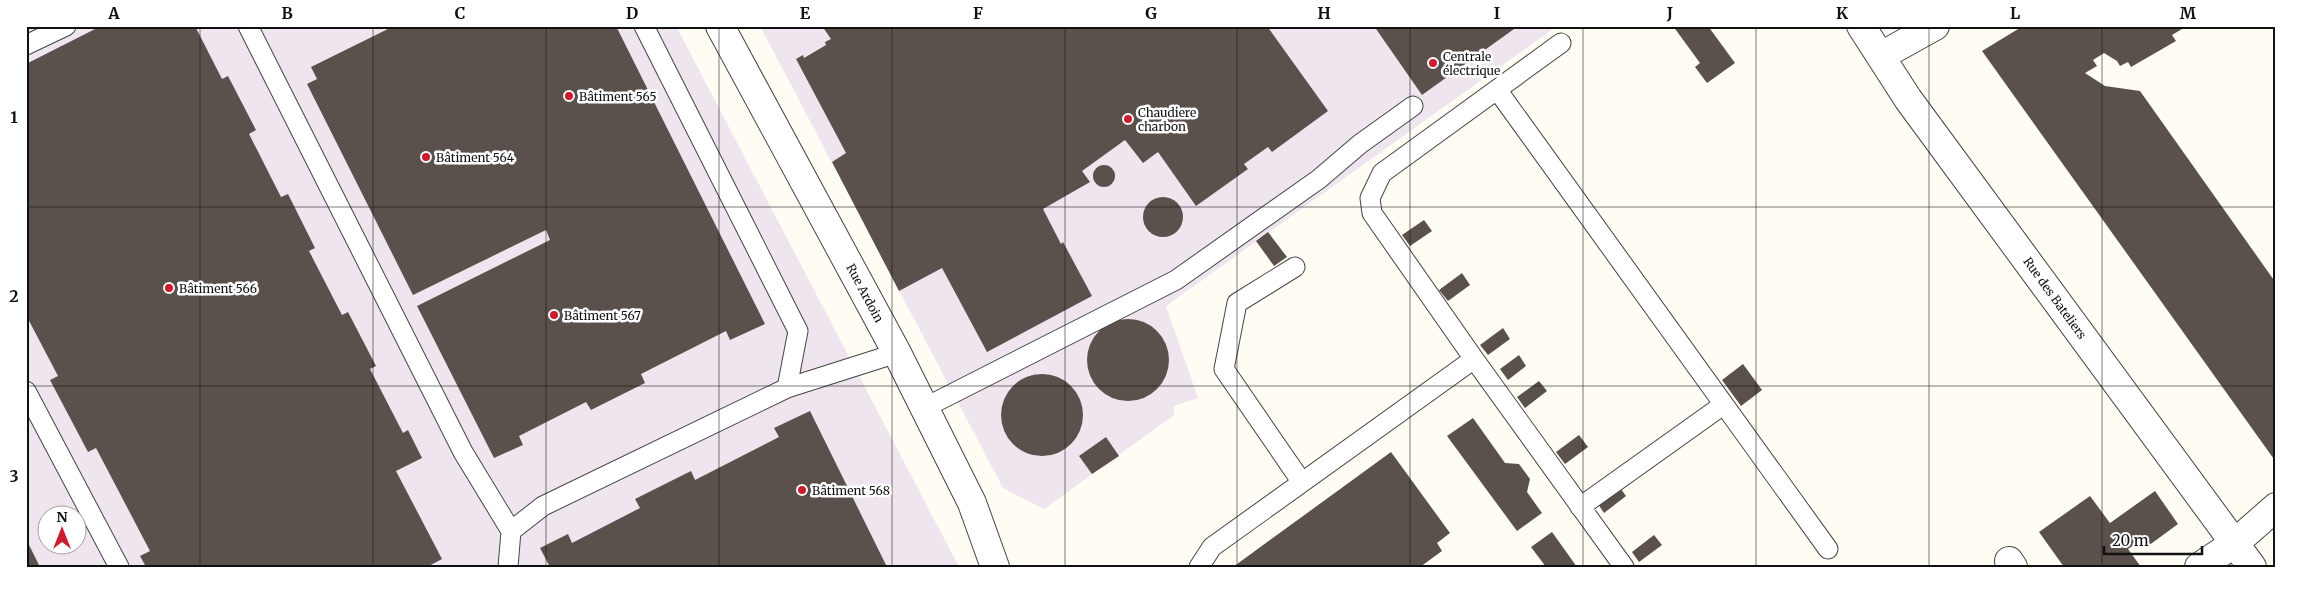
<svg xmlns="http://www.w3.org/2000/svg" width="2302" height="593" font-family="Merriweather,serif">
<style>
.industrial{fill:#eee5ef;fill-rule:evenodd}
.building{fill:#5b514c}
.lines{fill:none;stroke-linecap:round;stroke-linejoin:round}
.service-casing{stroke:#444;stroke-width:21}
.pedestrian-casing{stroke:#444;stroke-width:30}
.minor-casing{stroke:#444;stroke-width:30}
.service{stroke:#fff;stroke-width:19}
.pedestrian{stroke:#fff;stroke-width:28}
.minor{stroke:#fff;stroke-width:28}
.grid{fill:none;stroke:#111;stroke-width:1;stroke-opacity:0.55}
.poi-dot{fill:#cd1c2d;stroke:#fff;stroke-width:2}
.labels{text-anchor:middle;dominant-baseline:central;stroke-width:5;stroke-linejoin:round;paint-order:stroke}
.poi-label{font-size:12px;fill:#111;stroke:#fff;text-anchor:start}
.street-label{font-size:12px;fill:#111;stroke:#fff}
.neatline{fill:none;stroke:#111;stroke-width:2}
.grid-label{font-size:16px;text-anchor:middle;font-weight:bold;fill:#111}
</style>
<rect width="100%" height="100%" fill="#fffcf4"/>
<!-- industrial -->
<path class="industrial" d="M26 26H676L959 567H26ZM48 516H78V546H48Z
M760 26H1557L1166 306 1198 398 1174 406V415L1044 509 1003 488Z"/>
<!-- building -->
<path class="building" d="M101 26H195L222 79 228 76 256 130 249 134 281 197 288 194 315 248 309 251 342 315 348 312 376 366 370 369 403 433 408 430 422 458 396 471 442 559 427 567H146L140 556 150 551 96 448 88 452 50 380 58 376 26 315V64Z
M394 26H616L765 324 730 340 726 331 641 374 645 383 591 410 586 402 519 436 523 445 494 458 417 306 550 240 546 230 413 295 307 84 317 79 311 67Z
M822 26H1267L1328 111 1272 152 1268 147 1244 164 1248 169 1196 206 1158 152 1143 163 1125 140 1082 171 1090 182 1043 209 1061 244 1063 242 1092 296 987 352 942 268 899 291 832 162 846 153 796 59 803 55 804 58 826 45 825 42 831 39Z
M1374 26H1507L1514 29 1422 95Z
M1673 26H1708L1735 63 1707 83 1695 67 1700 63Z
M2023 26H2187L2172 35 2176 41 2131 67 2128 62 2120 66 2117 61 2104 53 2093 60 2097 66 2085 73 2105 86 2140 91 2276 283V462L1982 51Z
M1093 176a11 11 0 1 1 22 0a11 11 0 1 1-22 0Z
M1143 217a20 20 0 1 1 40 0a20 20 0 1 1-40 0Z
M1424 220 1432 231 1410 246 1402 235Z
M1268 232 1287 257 1274 266 1256 241Z
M1462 273 1470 285 1448 301 1439 290Z
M1087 360a41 41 0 1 1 82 0a41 41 0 1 1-82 0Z
M1503 328 1510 339 1488 355 1480 345Z
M1519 355 1526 366 1508 380 1500 369Z
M1743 364 1762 390 1741 406 1722 380Z
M1001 415a41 41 0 1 1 82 0a41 41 0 1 1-82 0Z
M1539 381 1547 391 1525 408 1517 397Z
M810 411 887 567H550L540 548 568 534 572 543 640 508 635 499 691 471 695 480 779 437 774 428Z
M1473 418 1505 463 1519 464 1530 479 1527 492 1542 513 1517 531 1447 436Z
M1579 435 1588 447 1565 464 1556 452Z
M1106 437 1119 456 1092 474 1079 456Z
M1391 452 1450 533 1437 543 1442 551 1420 567H1233Z
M1618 485 1626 496 1604 513 1596 501Z
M2155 491 2178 524 2148 546 2143 539 2128 549 2141 567H2064L2039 532 2090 496 2110 523Z
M1552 532 1577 567H1546L1531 547Z
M1654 535 1662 545 1639 562 1632 552Z
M26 539 40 567H26Z"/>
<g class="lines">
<!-- service casing -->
<g class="service-casing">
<path id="service" d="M248 26 463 452 511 531
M644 26 798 331 787 388
M1561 43 1382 173 1370 198 1372 213 1474 359 1624 567
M26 45 66 26
M1498 91 1828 549
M1295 267 1237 303 1224 369 1301 481
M26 391 119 567
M924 408 1176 280 1319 179 1360 144 1413 106
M1580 507 1723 405
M508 567 511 531 543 506 787 388 897 353
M1199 567 1212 547 1474 359"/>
</g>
<!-- pedestrian casing -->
<g class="pedestrian-casing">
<path id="pedestrian" d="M2009 561 2013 567"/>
</g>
<!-- minor casing -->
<g class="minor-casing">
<path id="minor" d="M720 26 897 353 972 503 995 567
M1861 26 1908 99 2252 567
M1881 56 1935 26
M2199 567 2235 543 2276 507"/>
</g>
<!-- service -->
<use href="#service" class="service"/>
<!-- pedestrian -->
<use href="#pedestrian" class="pedestrian"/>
<!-- minor -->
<use href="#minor" class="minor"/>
</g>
<!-- grid -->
<path class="grid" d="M200 26V567M373 26V567M546 26V567M719 26V567M892 26V567M1065 26V567M1237 26V567M1410 26V567M1583 26V567M1756 26V567M1929 26V567M2102 26V567M26 207H2276M26 386H2276"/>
<!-- markers -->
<g class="poi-dot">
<circle cx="1433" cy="63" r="5"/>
<circle cx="569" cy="96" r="5"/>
<circle cx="1128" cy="119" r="5"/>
<circle cx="426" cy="157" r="5"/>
<circle cx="169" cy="288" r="5"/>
<circle cx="554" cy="315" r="5"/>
<circle cx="802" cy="490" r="5"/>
</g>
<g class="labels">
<!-- poi labels -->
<g class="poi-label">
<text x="1443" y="56">Centrale<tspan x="1443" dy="14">électrique</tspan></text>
<text x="579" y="96">Bâtiment 565</text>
<text x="1138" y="112">Chaudiere<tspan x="1138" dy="14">charbon</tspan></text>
<text x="436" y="157">Bâtiment 564</text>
<text x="179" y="288">Bâtiment 566</text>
<text x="564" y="315">Bâtiment 567</text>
<text x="812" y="490">Bâtiment 568</text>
</g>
<!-- street labels -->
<g class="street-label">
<text transform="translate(865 293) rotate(62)">Rue Ardoin</text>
<text transform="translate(2055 298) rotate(54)">Rue des Bateliers</text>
</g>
</g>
<!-- border -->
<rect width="2302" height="593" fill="none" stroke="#ffffff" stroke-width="55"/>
<!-- north arrow -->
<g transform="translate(62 530)"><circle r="24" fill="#ffffff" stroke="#a0a0a0"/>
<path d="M0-4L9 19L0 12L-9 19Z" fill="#cd1c2d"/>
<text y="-8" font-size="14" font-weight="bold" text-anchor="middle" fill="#111111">N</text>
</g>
<!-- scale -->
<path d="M2104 546v8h98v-8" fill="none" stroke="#111111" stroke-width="2.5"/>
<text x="2112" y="546" font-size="15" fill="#111111" stroke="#ffffff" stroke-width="4" paint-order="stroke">20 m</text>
<rect x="28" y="28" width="2246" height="538" class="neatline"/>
<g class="grid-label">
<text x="114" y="19">A</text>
<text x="287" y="19">B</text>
<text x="460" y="19">C</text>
<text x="632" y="19">D</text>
<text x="805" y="19">E</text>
<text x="978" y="19">F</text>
<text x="1151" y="19">G</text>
<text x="1324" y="19">H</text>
<text x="1497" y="19">I</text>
<text x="1670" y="19">J</text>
<text x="1842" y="19">K</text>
<text x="2015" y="19">L</text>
<text x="2188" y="19">M</text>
<text x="14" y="123">1</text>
<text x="14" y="302">2</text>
<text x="14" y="482">3</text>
</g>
</svg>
